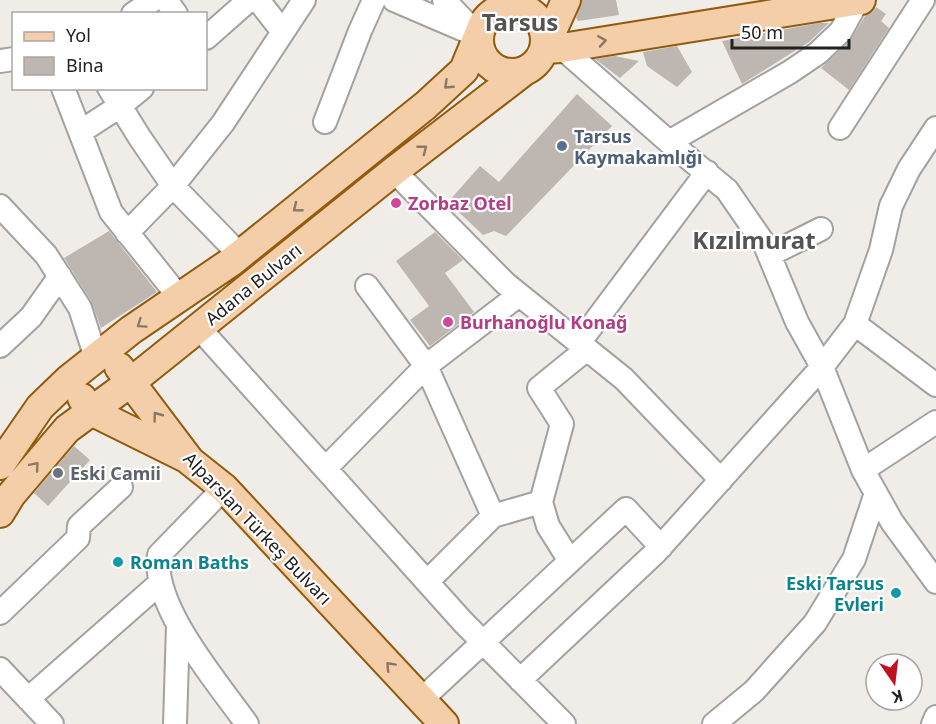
<svg xmlns="http://www.w3.org/2000/svg" width="936" height="724" font-family="'Noto Sans',sans-serif">
<style>
.building{fill:#beb6b1}
.lines{fill:none;stroke-linecap:round;stroke-linejoin:round}
.minor-casing{stroke:#a2a2a2;stroke-width:26}
.major-casing{stroke:#905b0d;stroke-width:32}
.minor{stroke:#fff;stroke-width:22}
.major{stroke:#f4cea9;stroke-width:28}
.oneway{stroke:#8a7865}
.service-dot{fill:#5c6f8a;stroke:#fff;stroke-width:2}
.hotel-dot{fill:#d1479c;stroke:#fff;stroke-width:2}
.worship-dot{fill:#6b7280;stroke:#fff;stroke-width:2}
.culture-dot{fill:#0f9aa8;stroke:#fff;stroke-width:2}
.labels{text-anchor:middle;dominant-baseline:central;stroke-width:4.5;stroke-linejoin:round;paint-order:stroke}
.service-label{font-size:18px;font-weight:bold;fill:#4e5e75;stroke:#fff;text-anchor:start}
.hotel-label{font-size:18px;font-weight:bold;fill:#b23c85;stroke:#fff;text-anchor:start}
.street-label{font-size:18px;fill:#212121;stroke:#fff}
.worship-label{font-size:18px;font-weight:bold;fill:#5b616d;stroke:#fff;text-anchor:start}
.culture-label{font-size:18px;font-weight:bold;fill:#0d838f;stroke:#fff;text-anchor:start}
.district-label{font-size:24px;font-weight:bold;fill:#545454;stroke:#fff}
</style>
<rect width="100%" height="100%" fill="#f0ede8"/>
<!-- building -->
<path class="building" d="M582 0H616L619 15 578 21 576 18Z
M876 7 886 14 881 21 889 28 849 90 821 68 850 41 865 16 872 12Z
M819 23H829L809 42 742 84 722 41Z
M677 46 692 72 677 87 647 66 643 52Z
M615 56 639 61 620 78 595 59Z
M577 94 612 126 506 236 494 231 483 235 448 202 480 166 499 182Z
M109 231 157 292 101 328 91 301 64 258Z
M435 232 463 260 445 273 474 312 430 346 410 320 429 306 396 261Z
M74 446 90 460 48 506 34 493Z"/>
<g class="lines">
<!-- minor casing -->
<g class="minor-casing">
<path id="minor" d="M166 0 176 14
M258 0 283 32
M394 0 478 36
M444 0 471 28
M133 14 153 0
M206 38 249 0
M562 48 669 142 727 190 765 245 797 322 822 367 863 470 892 522 936 582
M0 61 14 59
M63 88 111 212 179 297
M109 88 140 138 173 186 240 255
M325 122 360 31 374 0
M840 128 923 0
M80 132 120 106 142 88
M669 142 790 72 818 53 841 31 858 0
M394 171 506 284 624 379 721 480
M0 206 46 255 80 308 96 358
M127 233 173 186 223 123 304 0
M769 255 821 229
M367 286 426 366 493 516
M855 324 936 385
M199 328 463 622 564 724
M579 343 707 172
M0 346 31 317 60 276
M326 468 426 366 519 295
M863 470 936 422
M224 488 159 555C151 606 218 683 247 724
M570 561 548 526 541 502 562 424 539 388 587 349
M427 582 493 516 541 502
M0 613 78 538 79 526 121 487
M0 669 52 724
M520 680 656 552 822 367 855 324 881 250 891 206 909 169 936 128
M28 699 160 583
M422 699 626 509 661 547
M175 724 178 626
M714 724 754 691 815 623 854 559 876 493
M933 724 936 717"/>
</g>
<!-- major casing -->
<g class="major-casing">
<path id="major" d="M479 40a33 33 0 1 1 66 0a33 33 0 1 1-66 0Z
M544 49 562 48 861 0
M544 49 566 0
M119 367 190 461 224 488 444 724
M82 398 91 411 186 458
M0 465 40 407 68 380 131 330 231 262 426 105 464 70 478 36
M0 513 11 495 67 429 131 382 394 171 523 72"/>
</g>
<!-- minor -->
<use href="#minor" class="minor"/>
<!-- major -->
<use href="#major" class="major"/>
</g>
<!-- one-way arrows -->
<defs><path id="oneway-chevron" d="M-2-3.5L2.5 0L-2 3.5" fill="none" stroke-width="1.6" stroke-linecap="round" stroke-linejoin="round" transform="scale(1.5)"/></defs>
<g class="oneway">
<use href="#oneway-chevron" transform="translate(602 41) rotate(-9)"/>
<use href="#oneway-chevron" transform="translate(448 85) rotate(137)"/>
<use href="#oneway-chevron" transform="translate(423 149) rotate(-38)"/>
<use href="#oneway-chevron" transform="translate(297 208) rotate(141)"/>
<use href="#oneway-chevron" transform="translate(141 324) rotate(145)"/>
<use href="#oneway-chevron" transform="translate(157 416) rotate(-127)"/>
<use href="#oneway-chevron" transform="translate(35 466) rotate(-50)"/>
<use href="#oneway-chevron" transform="translate(390 666) rotate(-133)"/>
</g>
<!-- markers -->
<circle class="service-dot" cx="562" cy="146" r="6"/>
<g class="hotel-dot">
<circle cx="396" cy="203" r="6"/>
<circle cx="448" cy="322" r="6"/>
</g>
<circle class="worship-dot" cx="58" cy="473" r="6"/>
<g class="culture-dot">
<circle cx="118" cy="562" r="6"/>
<circle cx="896" cy="593" r="6"/>
</g>
<g class="labels">
<!-- service labels -->
<g class="service-label">
<text x="574" y="136">Tarsus<tspan x="574" dy="21">Kaymakamlığı</tspan></text>
</g>
<!-- hotel labels -->
<g class="hotel-label">
<text x="408" y="203">Zorbaz Otel</text>
<text x="460" y="322">Burhanoğlu Konağ</text>
</g>
<!-- street labels -->
<g class="street-label">
<text transform="translate(253 284) rotate(-39)">Adana Bulvarı</text>
<text transform="translate(258 528) rotate(46)">Alparslan Türkeş Bulvarı</text>
</g>
<!-- worship labels -->
<g class="worship-label">
<text x="70" y="473">Eski Camii</text>
</g>
<!-- culture labels -->
<g class="culture-label">
<text x="130" y="562">Roman Baths</text>
<text x="884" y="583" text-anchor="end">Eski Tarsus<tspan x="884" dy="21">Evleri</tspan></text>
</g>
<!-- district labels -->
<g class="district-label">
<text x="520" y="21">Tarsus</text>
<text x="754" y="239">Kızılmurat</text>
</g>
</g>
<!-- legend -->
<rect x="12" y="12" width="195" height="78" fill="#ffffff" stroke="#a6a6a6" stroke-width="1.5"/>
<rect x="24" y="32" width="30" height="9" fill="#f4cea9" stroke="#a6a6a6" stroke-width="1.5"/>
<text x="66" y="42" font-size="18" fill="#212121">Yol</text>
<rect x="24" y="57" width="30" height="18" fill="#beb6b1" stroke="#a6a6a6" stroke-width="1.5"/>
<text x="66" y="72" font-size="18" fill="#212121">Bina</text>
<!-- north arrow -->
<g transform="translate(894 682) rotate(166)"><circle r="28" fill="#ffffff" stroke="#a6a6a6" stroke-width="1.5"/>
<path d="M0-4.5L10 22L0 15L-10 22Z" fill="#c0111f"/>
<text y="-9" font-size="16" font-weight="bold" text-anchor="middle" fill="#212121">K</text>
</g>
<!-- scale -->
<path d="M732 39v9h117v-9" fill="none" stroke="#212121" stroke-width="3"/>
<text x="741" y="39" font-size="18" fill="#212121" stroke="#ffffff" stroke-width="4.5" paint-order="stroke">50 m</text>
</svg>
